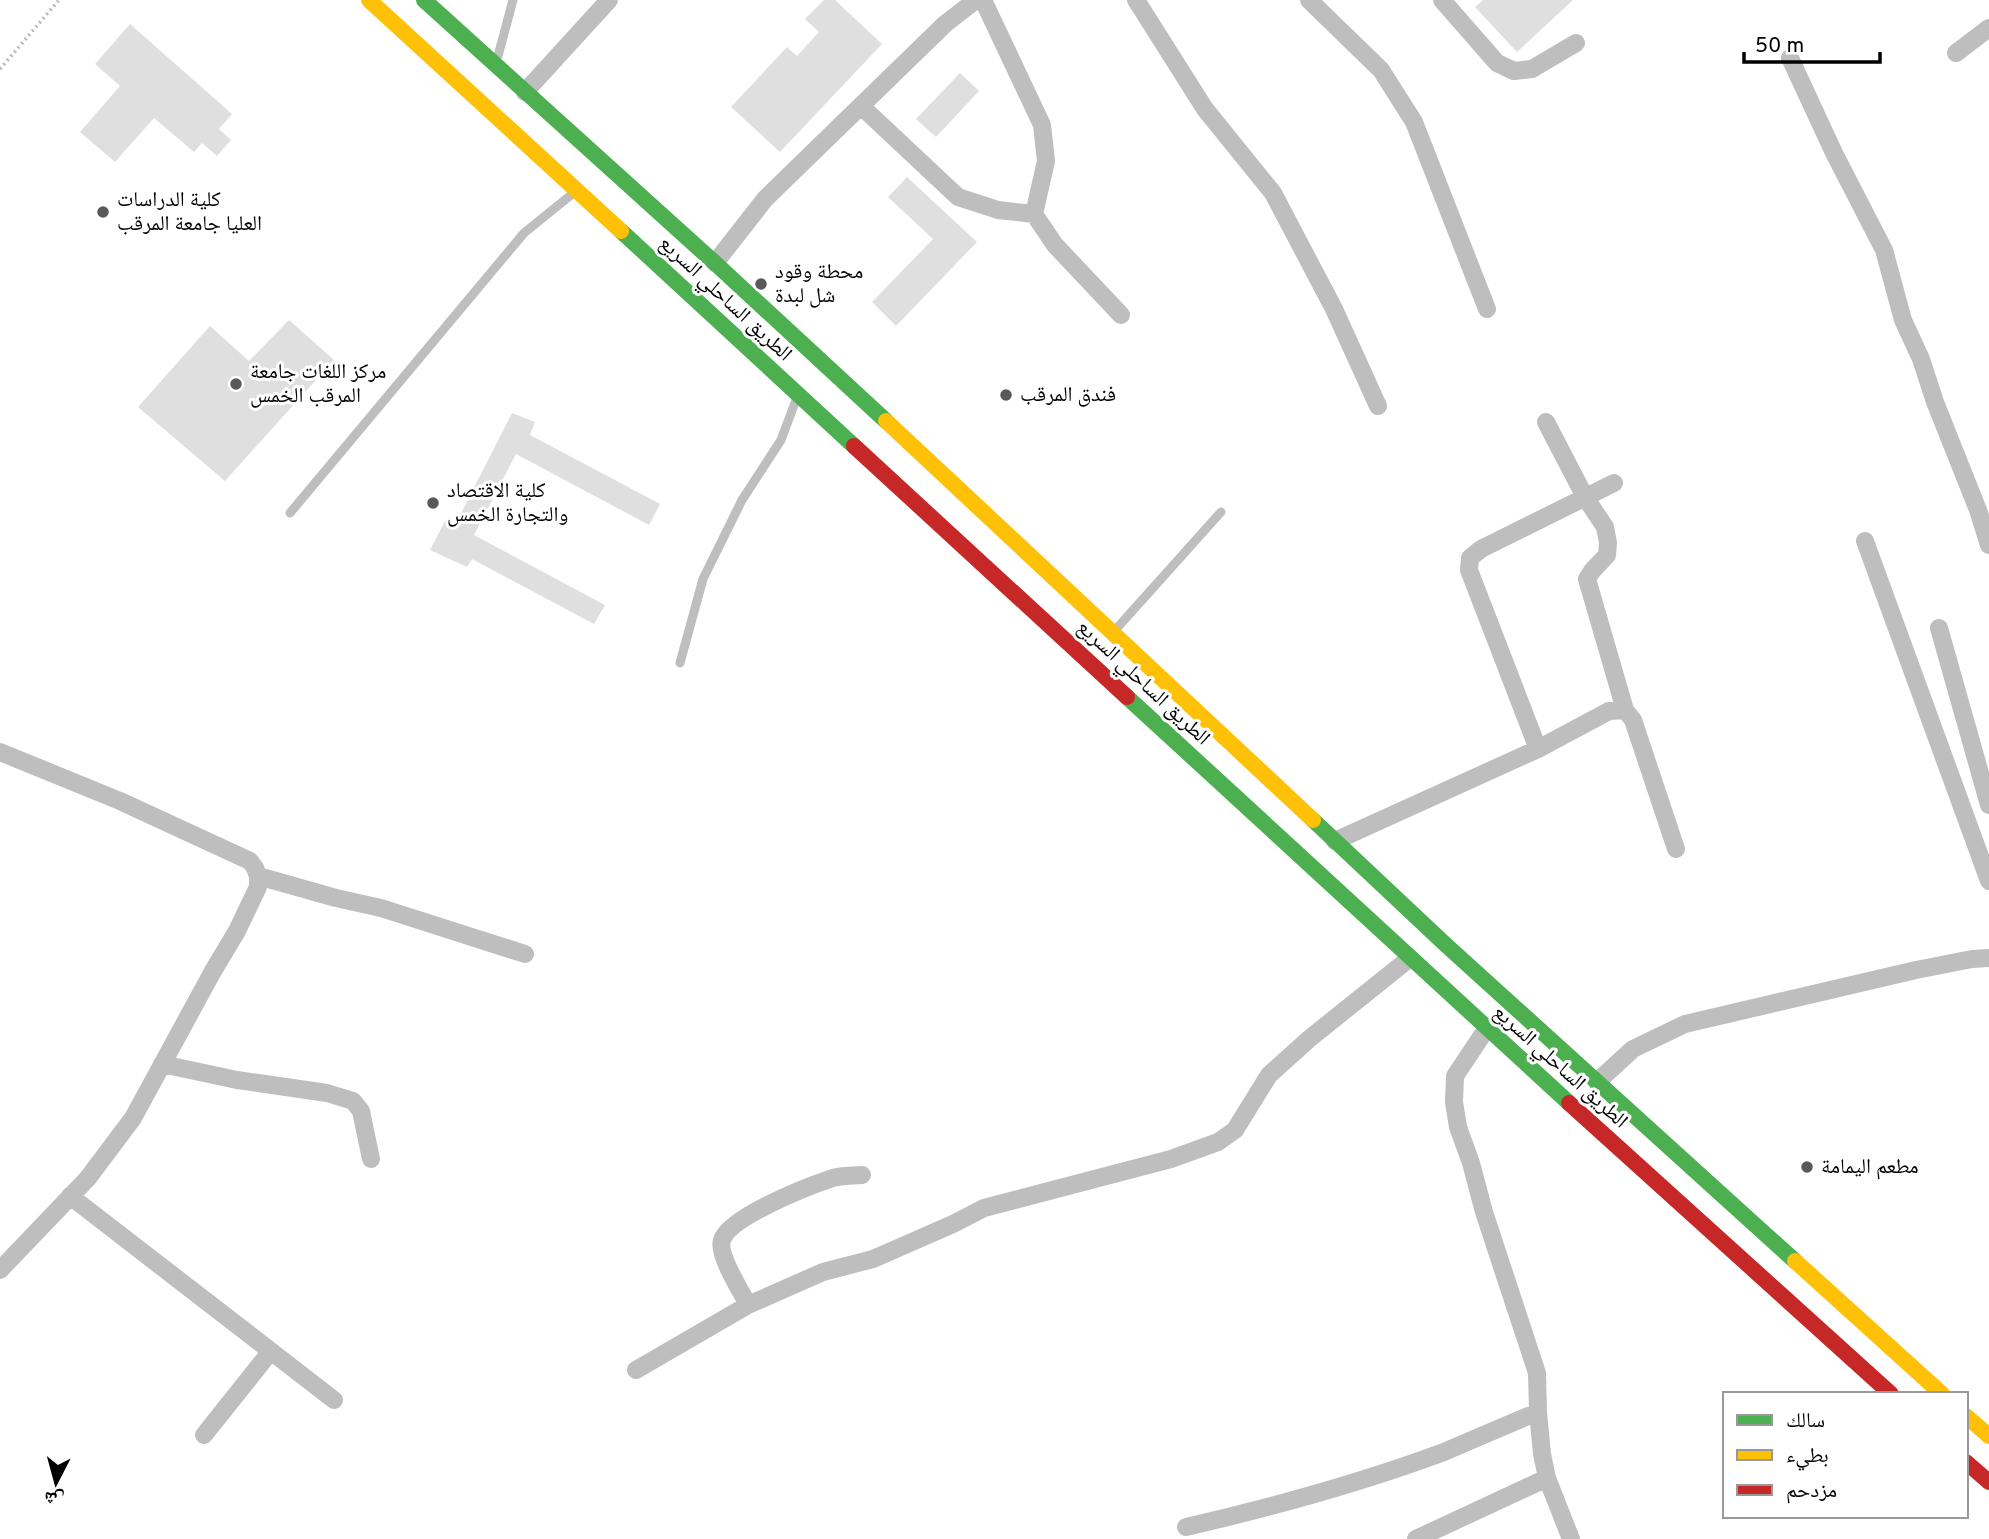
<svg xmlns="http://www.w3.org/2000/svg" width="1989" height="1539" font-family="Overpass,'Noto Naskh Arabic',sans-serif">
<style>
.building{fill:#dfdfdf}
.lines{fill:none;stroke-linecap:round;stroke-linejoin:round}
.path{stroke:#b9b9b9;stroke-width:3.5;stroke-dasharray:2 3.5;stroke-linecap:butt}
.lane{stroke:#bebebe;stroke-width:9}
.street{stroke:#bebebe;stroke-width:18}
.fast{stroke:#4caf50;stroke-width:16}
.slow{stroke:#ffc107;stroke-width:16}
.jam{stroke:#c62828;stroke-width:16}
.poi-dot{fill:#595959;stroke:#fff;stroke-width:2.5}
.labels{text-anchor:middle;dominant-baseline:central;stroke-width:6;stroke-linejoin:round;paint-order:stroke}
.poi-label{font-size:21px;fill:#000;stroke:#fff;text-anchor:start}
.street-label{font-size:21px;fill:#000;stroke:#fff}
</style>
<rect width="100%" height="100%" fill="#fff"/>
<!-- building -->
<path class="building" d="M824 0H835L882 44 780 152 731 107 787 47 797 56 819 32 805 19Z
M1483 0H1573L1517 52 1475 7Z
M130 24 232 114 219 129 231 140 217 156 202 143 194 152 154 118 115 162 80 132 120 86 95 64Z
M960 73 979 91 936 137 916 119Z
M907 177 977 242 896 326 872 302 933 239 888 197Z
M289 320 334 360 225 481 138 407 210 326 249 361Z
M512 413 535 422 530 435 660 504 649 525 516 454 474 535 605 605 594 624 472 559 467 567 430 550 446 519 455 525Z"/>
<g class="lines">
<!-- path -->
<path class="path" d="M0 69 59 0"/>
<!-- lane -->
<path class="lane" d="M498 56 513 0
M290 513 524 233 571 195
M1117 628 1221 512
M680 663 703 579 742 500 781 440 796 400"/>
<!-- street -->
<path class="street" d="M983 0 1042 125 1046 161 1034 214 1055 245 1121 315
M1136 0 1205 109 1273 193 1334 309 1378 406
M1309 0 1381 70 1414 122 1487 309
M1442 0 1497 63 1514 71 1532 69 1576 43
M1956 53 1989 28
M1790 58 1834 153 1884 250 1903 320 1921 359 1935 402 1978 510 1989 545
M525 92 609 0
M861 106 958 197 998 210 1034 214
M715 263 765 199 945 24 976 0
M1546 422 1585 497 1605 527 1608 543 1607 555 1592 571 1587 579 1625 710 1633 720 1676 849
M1865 541 1989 881
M1939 628 1989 805
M1538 749 1469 570 1470 558 1481 549 1614 483
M0 752 120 801 250 861 255 868 258 876V887L237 931 213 971 133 1118 88 1178 0 1270
M1335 841 1538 749 1609 711 1625 710
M258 876 336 898 381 908 525 954
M1487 1028 1455 1076 1454 1102 1458 1127 1471 1163 1484 1212 1537 1373 1538 1412 1542 1454 1547 1478 1571 1539
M162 1064 237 1080 327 1093 353 1101 361 1111 371 1159
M1597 1082 1633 1049 1685 1024 1916 970 1972 959 1989 958
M70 1196 334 1400
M748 1305C741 1291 717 1254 722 1240 730 1217 806 1187 830 1179 840 1175 852 1176 862 1175
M636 1370 748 1305 823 1272 873 1259 953 1224 984 1208 1171 1159 1218 1142 1235 1130 1269 1075 1309 1039 1410 958
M204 1435 271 1351
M1186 1527C1273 1507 1360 1483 1444 1452 1475 1439 1506 1425 1538 1412
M1416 1539 1547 1478"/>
<!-- fast -->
<path class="fast" d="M424 0 715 263 886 421
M621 231 854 446
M1127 697 1569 1103
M1313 820 1446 945 1795 1261"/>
<!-- slow -->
<path class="slow" d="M369 0 621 231
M886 421 1313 820
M1795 1261 1942 1394
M1966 1416 1989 1436"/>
<!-- jam -->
<path class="jam" d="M854 446 1127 697
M1569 1103 1891 1394
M1966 1462 1989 1482"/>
</g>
<!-- markers -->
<g class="poi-dot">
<circle cx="103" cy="212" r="7"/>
<circle cx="761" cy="284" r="7"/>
<circle cx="236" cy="384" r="7"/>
<circle cx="1006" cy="395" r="7"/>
<circle cx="433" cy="503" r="7"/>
<circle cx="1807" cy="1167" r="7"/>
</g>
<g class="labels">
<!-- poi labels -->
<g class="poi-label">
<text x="117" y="200">كلية الدراسات<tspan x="117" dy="24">العليا جامعة المرقب</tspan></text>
<text x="775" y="272">محطة وقود<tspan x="775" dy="24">شل لبدة</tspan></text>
<text x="250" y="372">مركز اللغات جامعة<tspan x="250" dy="24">المرقب الخمس</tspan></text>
<text x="1020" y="395">فندق المرقب</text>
<text x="447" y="491">كلية الاقتصاد<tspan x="447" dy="24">والتجارة الخمس</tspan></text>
<text x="1821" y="1167">مطعم اليمامة</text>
</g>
<!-- street labels -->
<g class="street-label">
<text transform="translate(725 299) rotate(43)">الطريق الساحلي السريع</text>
<text transform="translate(1143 683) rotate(43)">الطريق الساحلي السريع</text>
<text transform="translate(1560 1067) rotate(42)">الطريق الساحلي السريع</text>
</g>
</g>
<!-- legend -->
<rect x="1723" y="1392" width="245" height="126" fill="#ffffff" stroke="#999999" stroke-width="2"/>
<rect x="1737" y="1415" width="35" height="10" fill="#4caf50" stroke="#999999" stroke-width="2"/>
<text x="1786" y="1427" font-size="21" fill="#000000">سالك</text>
<rect x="1737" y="1450" width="35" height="10" fill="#ffc107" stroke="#999999" stroke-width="2"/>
<text x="1786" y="1462" font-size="21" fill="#000000">بطيء</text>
<rect x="1737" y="1485" width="35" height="10" fill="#c62828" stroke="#999999" stroke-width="2"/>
<text x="1786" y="1497" font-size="21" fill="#000000">مزدحم</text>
<!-- north arrow -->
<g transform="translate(56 1483) rotate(186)" stroke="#ffffff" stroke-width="5" paint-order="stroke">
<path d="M0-5L12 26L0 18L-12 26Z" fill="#000000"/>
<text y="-10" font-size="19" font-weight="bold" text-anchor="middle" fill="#000000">ش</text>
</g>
<!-- scale -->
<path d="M1744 52v10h136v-10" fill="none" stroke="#000000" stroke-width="3.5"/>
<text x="1755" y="52" font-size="21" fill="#000000" stroke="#ffffff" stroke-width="5" paint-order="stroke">50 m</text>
</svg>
